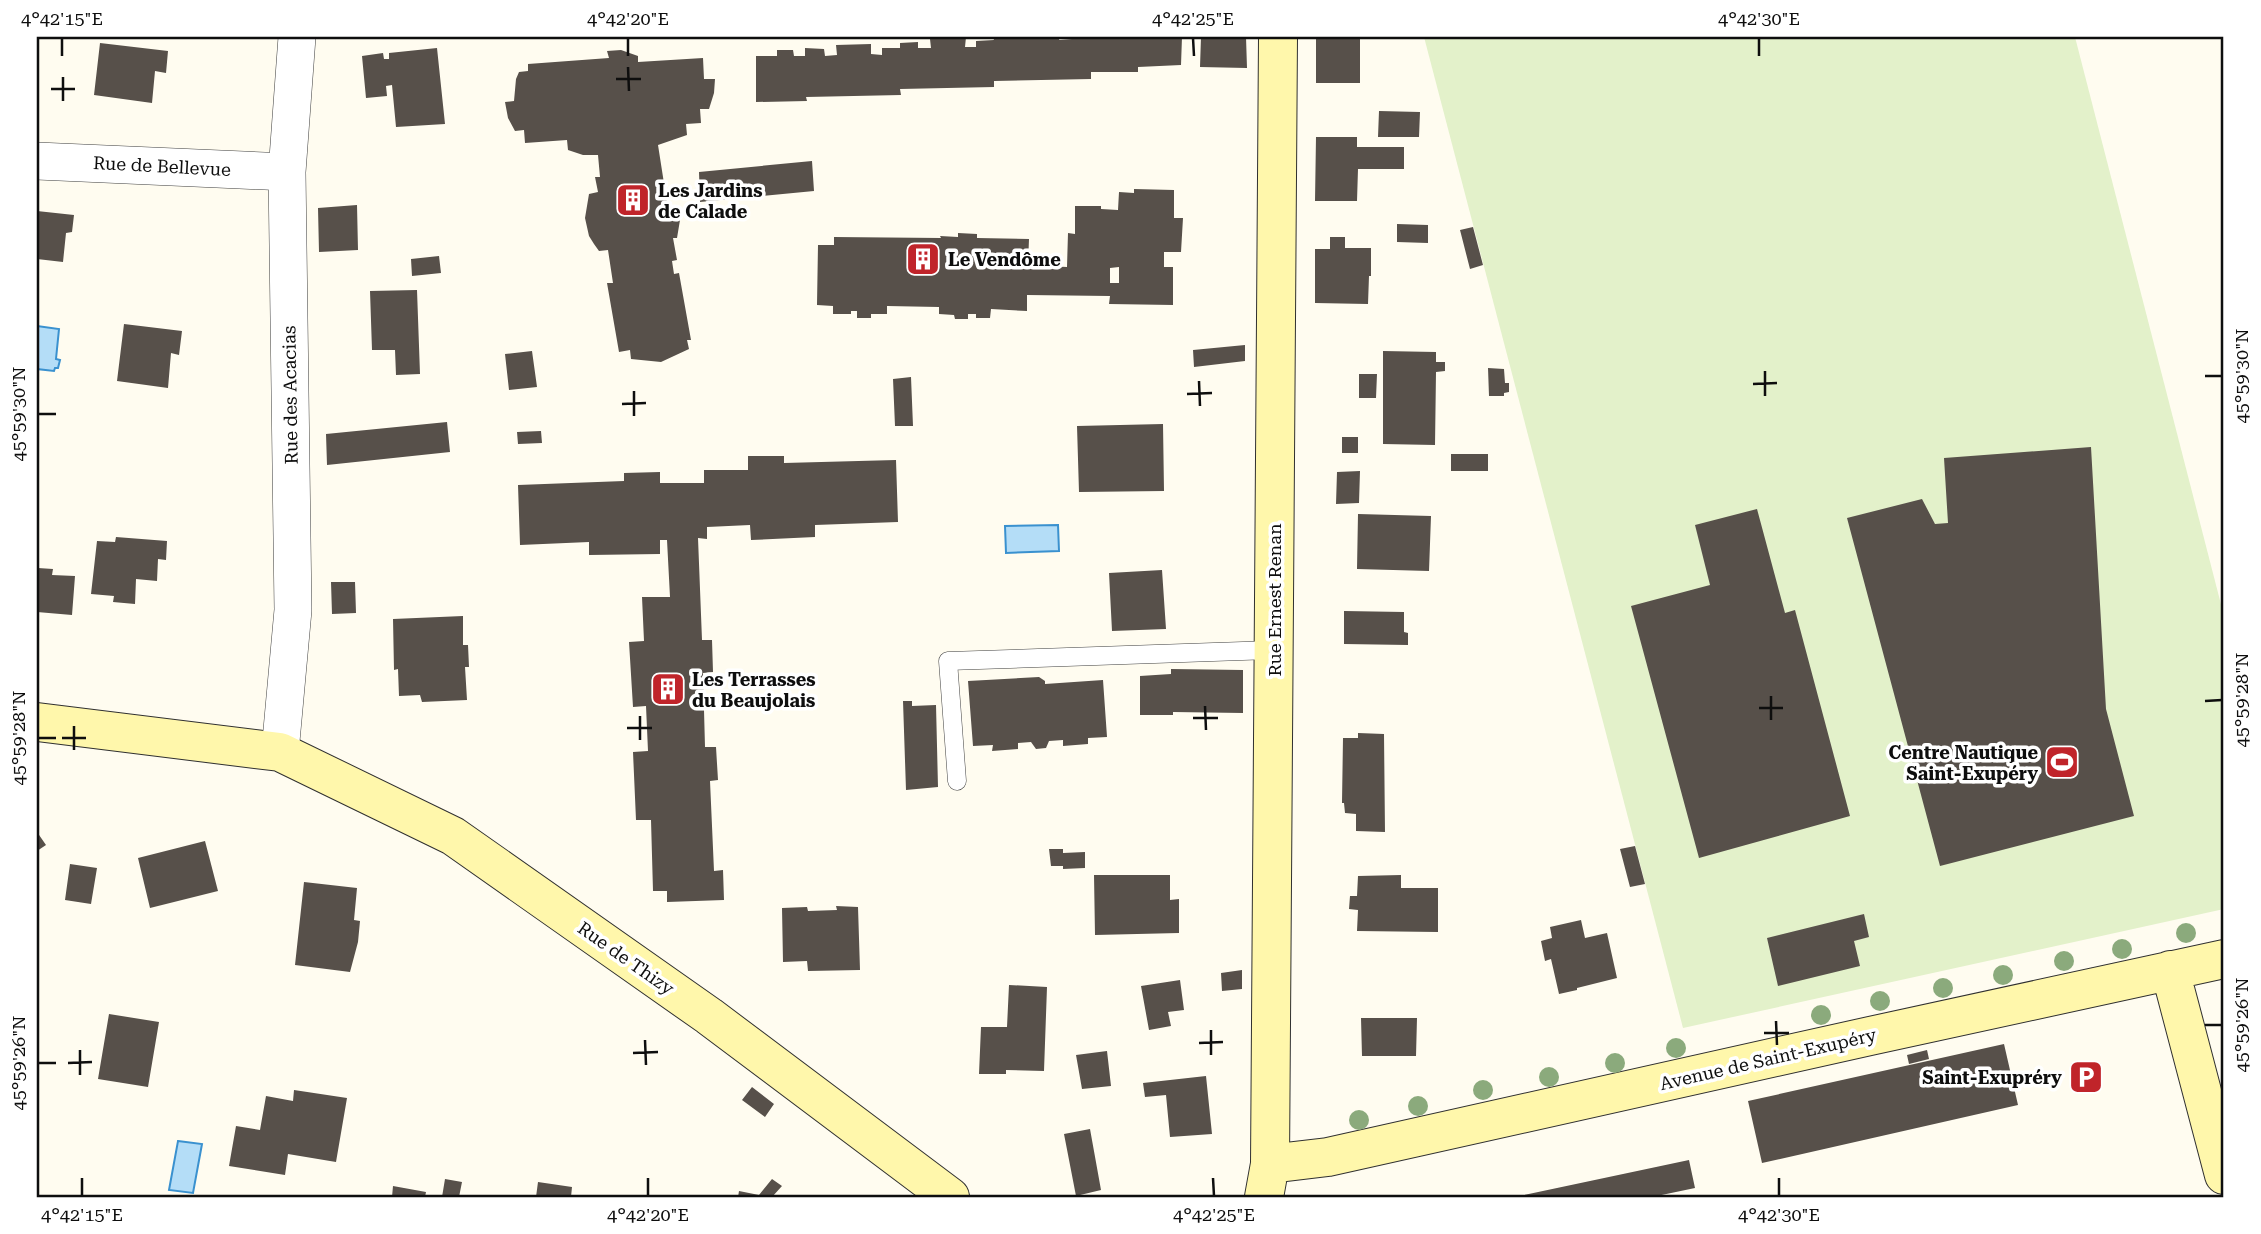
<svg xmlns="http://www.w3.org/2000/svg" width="2261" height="1234" font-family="'Roboto Serif',serif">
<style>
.pitch{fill:#e3f1ca}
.water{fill:#b4ddf7;stroke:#3a91cf;stroke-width:2}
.building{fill:#57504a;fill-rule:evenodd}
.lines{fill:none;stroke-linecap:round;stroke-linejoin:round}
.lane-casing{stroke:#414141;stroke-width:19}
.street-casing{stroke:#414141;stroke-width:38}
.secondary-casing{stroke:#303030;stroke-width:40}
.lane{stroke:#fff;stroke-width:18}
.street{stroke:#fff;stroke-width:37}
.secondary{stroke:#fff7ab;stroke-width:38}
.tree{fill:#8baa7c}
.ticks{fill:none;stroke:#0e0e0e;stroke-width:2.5}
.labels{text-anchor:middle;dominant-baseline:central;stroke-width:7;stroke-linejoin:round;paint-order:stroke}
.street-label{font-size:18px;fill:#0e0e0e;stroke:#fff}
.poi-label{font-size:18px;font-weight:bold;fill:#0e0e0e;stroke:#fff;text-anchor:start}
.neatline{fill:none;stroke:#0e0e0e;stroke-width:2.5}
.ticks-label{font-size:18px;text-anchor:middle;fill:#0e0e0e}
</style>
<rect width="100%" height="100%" fill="#fffcf0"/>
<!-- pitch -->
<path class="pitch" d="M1424 37H2075L2224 616V909L1683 1028Z"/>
<!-- water -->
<path class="water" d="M37 326 59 329 56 359 60 360 58 368H55L54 371 37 369Z
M1058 525 1059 551 1006 553 1005 526Z
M178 1141 202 1144 193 1193 169 1190Z"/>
<!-- building -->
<path class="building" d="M966 37 965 47H976V41L994 40 993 37H1014V38L1060 37 1059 40 1072 39V37H1182L1181 65 1138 67V72H1091V79L994 81V87L900 89 901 95 806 97 807 101 756 102V56H777V50H793L794 56H805V48L824 49 825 56 837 55 836 45 871 44V54L882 55V48H900V43L918 42V48H931L930 39Z
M1201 37H1246L1247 68 1200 67Z
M1316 37H1360V83H1316Z
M100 43 168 51 166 73 155 71 152 103 94 95Z
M437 48 445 124 396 127 392 85 386 86 387 96 366 98 362 56 383 53 384 59H389V53Z
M621 50 638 56V62L703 58 704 79H715L714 93 709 109H700L701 123 686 124 687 135 658 145 668 209 679 207 680 220 677 238H673L677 260 672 261 674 274 679 273 691 340H687L689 349 661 362 631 359 630 350 619 352 607 283H613L608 250 599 251 594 244 589 236 585 218 589 194 598 192 595 177H600L598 155H583L568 150 567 140 525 143 524 130 515 131 508 118 505 102 514 101 516 79 519 72 528 71V64L609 58 607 51Z
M1379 111 1420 112 1419 137H1378Z
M1316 137H1357V147H1404V169H1358L1357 201H1315Z
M812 161 814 191 700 202 699 172Z
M1134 189 1174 190V218H1183L1181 252H1164V267H1173V305L1109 304 1110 296 1027 295V311L991 309 990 318H976V314H968V319H955L954 315 939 314V307L887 306V314H871V318H857V311H851V314H833V306L817 305 818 245H834V237L941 238 940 236 958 237V233L977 234V238L1029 239 1028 265 1067 267 1068 233 1075 234V206H1101V209L1118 210 1119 192 1134 193ZM1119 267V283H1110V268Z
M357 205 358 250 319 252 318 208Z
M37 211 74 215 72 232 66 233 63 262 37 259Z
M1397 224 1428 225V243L1397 242Z
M1473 227 1483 265 1470 269 1460 230Z
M1330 237H1345V248H1371V276H1369L1368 304 1315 303V249H1330Z
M439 256 441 273 412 276 411 259Z
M417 290 420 374 396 375 395 350H372L370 291Z
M124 324 182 331 179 355 171 353 168 388 117 381Z
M1245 345V361L1194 367 1193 350Z
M532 351 537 387 509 390 505 354Z
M1383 351 1436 352V362H1445V371L1436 372 1435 445 1383 444Z
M1488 368 1504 369 1505 383H1509V392L1504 393V396H1489Z
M1359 374H1377L1376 398H1359Z
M911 377 913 426H895L893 379Z
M447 422 450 452 327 465 326 434Z
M1163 424 1164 491 1079 492 1077 426Z
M541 431 542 443 518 444 517 432Z
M1342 437H1358V453H1342Z
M2091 447 2106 709 2134 816 1940 866 1847 518 1922 499 1935 524 1948 523 1944 458Z
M1451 454H1488V471H1451Z
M748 456H784V463L896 460 898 522 815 525V537L751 540 750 525 707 527V539L698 538 702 640H712L713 672 703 673 705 747H716L718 780 710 781 714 871 723 870 724 900 667 902V891H653L651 820H636L633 752 648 751 646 706 633 707 629 642 644 641 642 597H670L667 540H660V554L589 555V542L520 545 518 485 624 481V473L660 472V483H704V470H748Z
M1360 471 1359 503 1336 504 1337 472Z
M1757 509 1785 613 1795 610 1850 816 1699 858 1631 606 1710 585 1695 525Z
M1358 514 1431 516 1429 571 1357 569Z
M116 537 167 541 166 560 158 559 157 581 136 579 135 604 113 602 114 596 91 594 97 541 115 542Z
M38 568 53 569 52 575 75 576 72 615 37 612Z
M1162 570 1166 629 1112 631 1109 573Z
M331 582H355L356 613 332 614Z
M1344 611 1404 612V632L1408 633V645L1344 644Z
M463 616V645H468L469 667H465L467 700 422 702 420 695 399 696 398 669 394 670 393 619Z
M1171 669 1243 670V713L1173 712V715H1140V676L1171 674Z
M1039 677 1045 681V684L1103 680 1107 737 1088 738V744L1063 746V740L1049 741 1046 748 1036 749 1031 742 1018 743V749L992 751 993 745 973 746 968 681Z
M903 701H912V706L936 705 938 787 906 790Z
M1358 733 1384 734 1385 832 1356 831V814L1345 813 1344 803H1342L1343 738H1358Z
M37 832 46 845 37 851Z
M205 841 218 891 150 908 138 858Z
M1635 846 1645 884 1630 887 1620 849Z
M1049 849H1063V853L1085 852V868L1063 869V866H1051Z
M70 864 97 868 91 904 65 900Z
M1094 875H1170V900L1179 899V933L1095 935Z
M1401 875V888H1438V932L1357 931 1358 910 1349 909 1350 896H1357L1358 876Z
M304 882 357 888 354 920 360 921 358 942 350 972 295 965Z
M836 906 858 907 860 970 808 971 807 961 783 962 782 908 807 907 808 911 837 910Z
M1864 914 1869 937 1854 941 1860 966 1778 986 1767 938Z
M1581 920 1585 938 1607 933 1617 978 1577 988V990L1559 994 1551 959 1545 961 1541 941 1552 938 1550 927Z
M1242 970V989L1222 991 1221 973Z
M1180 980 1184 1010 1168 1012 1171 1026 1149 1030 1141 986Z
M1009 985 1047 987 1044 1071 1006 1070V1074H979L981 1027H1007Z
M109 1014 159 1022 148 1087 98 1079Z
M1361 1018H1417L1416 1056H1362Z
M2004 1044 2018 1105 1762 1163 1748 1101Z
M1927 1050 1929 1059 1909 1064 1907 1055Z
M1107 1051 1111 1086 1082 1089 1076 1055Z
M1206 1076 1212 1134 1170 1137 1166 1095 1145 1097 1143 1083Z
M752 1087 774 1104 765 1117 742 1100Z
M294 1090 347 1098 336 1162 288 1154 285 1175 229 1166 236 1126 260 1130 266 1096 293 1101Z
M1090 1129 1101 1190 1076 1196 1064 1134Z
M1689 1160 1695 1188 1652 1197H1515Z
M445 1179 462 1182 459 1197H442Z
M772 1179 782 1186 772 1197H738L739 1191 759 1195Z
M538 1182 572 1187 571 1197H536Z
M393 1186 426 1192 425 1197H392Z"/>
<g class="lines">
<!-- lane casing -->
<g class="lane-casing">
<path id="lane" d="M957 781 948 661 1274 650"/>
</g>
<!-- street casing -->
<g class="street-casing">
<path id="street" d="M37 161 287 172
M280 752 293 610 287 172 297 37"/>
</g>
<!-- secondary casing -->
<g class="secondary-casing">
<path id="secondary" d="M37 722 280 752 453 836 709 1016 950 1197
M2170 970 2224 1175
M1270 1164 1328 1157 1870 1036 2224 959
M1264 1197 1270 1164 1278 37"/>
</g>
<!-- lane -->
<use href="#lane" class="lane"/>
<!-- street -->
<use href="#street" class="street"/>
<!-- secondary -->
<use href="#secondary" class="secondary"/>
</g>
<!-- trees -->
<g class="tree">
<circle cx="2186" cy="933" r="10"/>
<circle cx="2122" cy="949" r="10"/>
<circle cx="2064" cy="961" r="10"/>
<circle cx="2003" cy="975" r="10"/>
<circle cx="1943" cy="988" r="10"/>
<circle cx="1880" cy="1001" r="10"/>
<circle cx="1821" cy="1015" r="10"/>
<circle cx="1676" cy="1048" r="10"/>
<circle cx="1615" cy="1063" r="10"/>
<circle cx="1549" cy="1077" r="10"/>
<circle cx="1483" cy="1090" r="10"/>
<circle cx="1418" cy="1106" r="10"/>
<circle cx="1359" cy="1120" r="10"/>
</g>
<!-- ticks -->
<path class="ticks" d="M62 38V56M628 38V56M1193 38 1194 56M1759 38V56M628 67 629 91M63 77V101M616 79H641M51 89H75M1765 371V396M2205 376H2222M1199 381 1200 406M1753 384 1777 383M634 391V416M1187 394 1212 393M622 404 646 403M38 414H56M1771 696V720M2205 701 2222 700M1205 706 1206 730M1759 708H1783M640 716V740M1193 718H1218M74 726V750M627 728H652M38 738H56M62 738H86M1776 1021 1777 1045M2205 1025H2222M1211 1030V1055M1764 1033H1789M645 1040 646 1065M1199 1043 1223 1042M80 1050V1075M633 1053 658 1052M38 1063H56M68 1063 92 1062M82 1178V1196M648 1178V1196M1213 1178 1214 1196M1779 1178V1196"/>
<!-- icons -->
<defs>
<g id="building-square" transform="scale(1.75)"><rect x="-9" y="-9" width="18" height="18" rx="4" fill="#c0242a" stroke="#fff"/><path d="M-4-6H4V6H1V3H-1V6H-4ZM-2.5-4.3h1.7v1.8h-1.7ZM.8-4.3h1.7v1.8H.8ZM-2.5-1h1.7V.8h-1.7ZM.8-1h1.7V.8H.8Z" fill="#fff"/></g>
<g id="stadium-square" transform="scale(1.75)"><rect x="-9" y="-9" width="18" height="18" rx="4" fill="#c0242a" stroke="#fff"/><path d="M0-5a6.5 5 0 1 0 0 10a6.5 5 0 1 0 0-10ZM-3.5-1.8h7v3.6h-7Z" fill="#fff"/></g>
<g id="parking-square" transform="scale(1.75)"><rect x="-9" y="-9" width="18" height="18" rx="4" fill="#c0242a" stroke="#fff"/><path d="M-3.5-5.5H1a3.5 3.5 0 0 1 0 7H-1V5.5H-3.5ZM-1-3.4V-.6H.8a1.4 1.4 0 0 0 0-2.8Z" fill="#fff"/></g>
</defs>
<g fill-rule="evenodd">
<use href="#building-square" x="633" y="200"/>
<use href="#building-square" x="923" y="259"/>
<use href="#building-square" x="668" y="689"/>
<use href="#stadium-square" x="2062" y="762"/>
<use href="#parking-square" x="2086" y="1077"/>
</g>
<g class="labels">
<!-- street labels -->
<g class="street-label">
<text transform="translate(162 166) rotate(3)">Rue de Bellevue</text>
<text transform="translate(290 395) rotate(-91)">Rue des Acacias</text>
<text transform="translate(1274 600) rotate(-90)">Rue Ernest Renan</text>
<text transform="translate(626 958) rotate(35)">Rue de Thizy</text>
<text transform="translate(1768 1059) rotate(-13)">Avenue de Saint-Exupéry</text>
</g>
<!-- poi labels -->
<g class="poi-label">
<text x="658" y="190">Les Jardins<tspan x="658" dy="21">de Calade</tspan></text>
<text x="948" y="259">Le Vendôme</text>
<text x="692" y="679">Les Terrasses<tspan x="692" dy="21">du Beaujolais</tspan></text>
<text x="2038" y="752" text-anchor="end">Centre Nautique<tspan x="2038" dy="21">Saint-Exupéry</tspan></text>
<text x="2062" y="1077" text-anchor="end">Saint-Exupréry</text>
</g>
</g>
<!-- border -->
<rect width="2261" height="1234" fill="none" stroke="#ffffff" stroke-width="77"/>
<rect x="38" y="38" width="2184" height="1158" class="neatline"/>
<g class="ticks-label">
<text x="62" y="25">4°42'15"E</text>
<text x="628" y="25">4°42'20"E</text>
<text x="1193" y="25">4°42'25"E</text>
<text x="1759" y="25">4°42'30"E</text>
<text transform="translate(2242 376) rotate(-90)" y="6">45°59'30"N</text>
<text transform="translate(19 414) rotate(-90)" y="6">45°59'30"N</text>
<text transform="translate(2242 700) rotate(-90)" y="6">45°59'28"N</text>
<text transform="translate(19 738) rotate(-90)" y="6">45°59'28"N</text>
<text transform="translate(2242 1025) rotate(-90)" y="6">45°59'26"N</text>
<text transform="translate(19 1063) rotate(-90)" y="6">45°59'26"N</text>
<text x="82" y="1221">4°42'15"E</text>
<text x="648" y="1221">4°42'20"E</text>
<text x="1214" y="1221">4°42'25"E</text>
<text x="1779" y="1221">4°42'30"E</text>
</g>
</svg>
